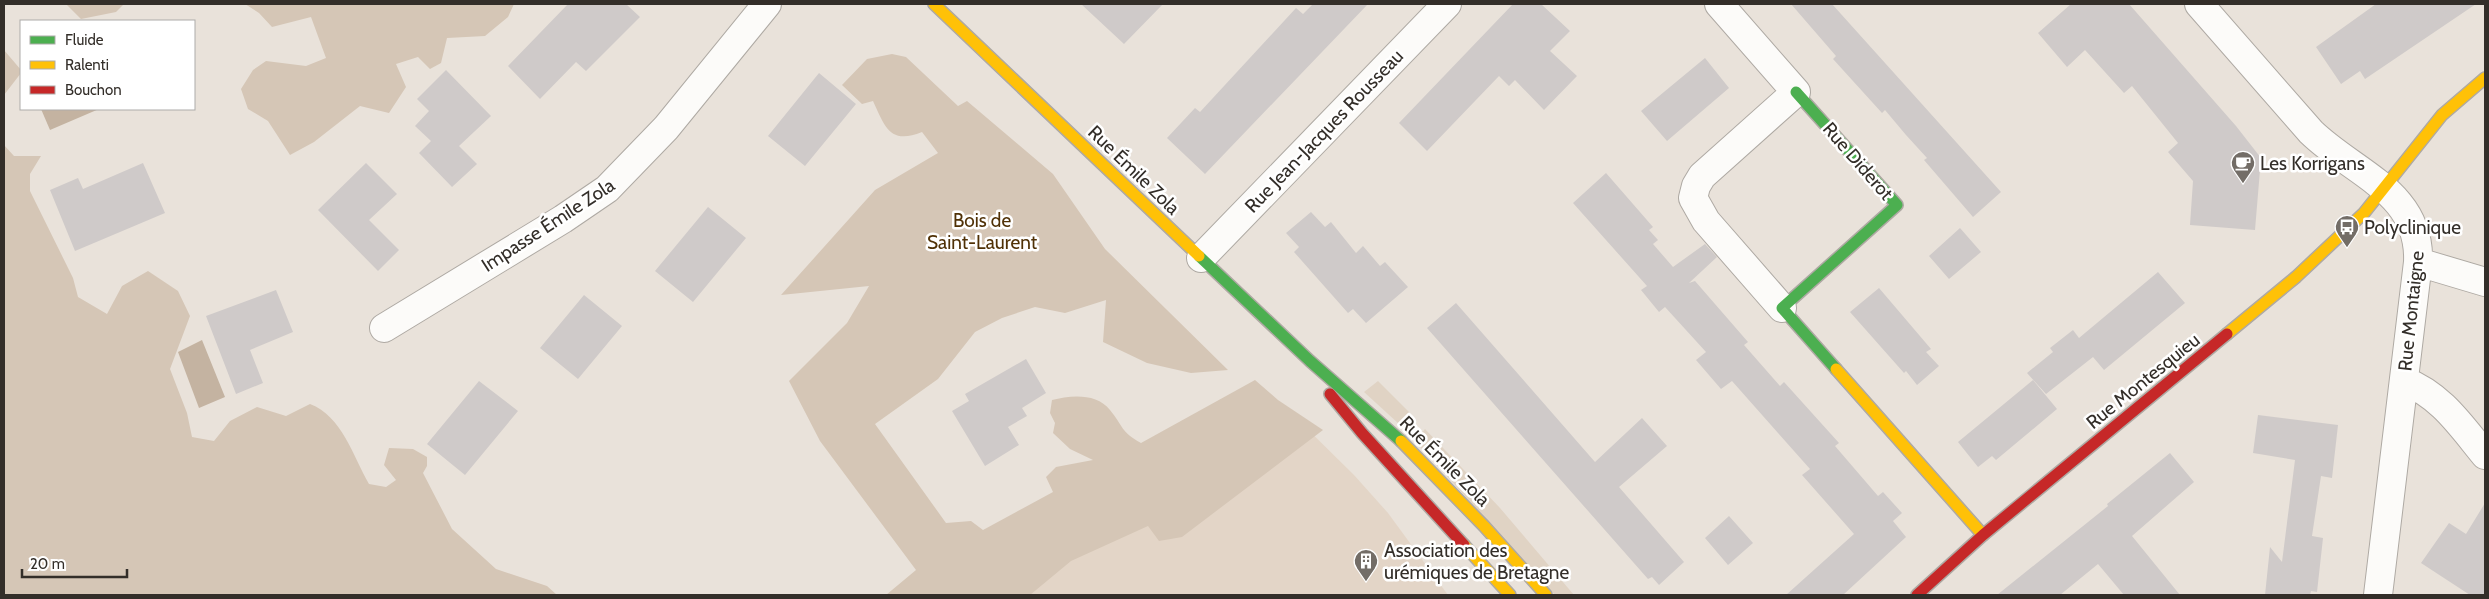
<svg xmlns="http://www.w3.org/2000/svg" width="2489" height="599" font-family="Cabin,sans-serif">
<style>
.built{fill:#e3d5c7}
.green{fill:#e0d3c4}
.forest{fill:#d5c6b6}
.water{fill:#c4b3a1}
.building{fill:#cfcac9}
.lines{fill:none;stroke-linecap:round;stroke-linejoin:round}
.street-casing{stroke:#aea9a3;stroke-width:30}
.fast-casing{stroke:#aea9a3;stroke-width:14}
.slow-casing{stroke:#aea9a3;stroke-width:14}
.jam-casing{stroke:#aea9a3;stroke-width:14}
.street{stroke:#fcfbf9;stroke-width:28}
.fast{stroke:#4caf50;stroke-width:11}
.slow{stroke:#ffc107;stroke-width:11}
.jam{stroke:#c62828;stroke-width:11}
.labels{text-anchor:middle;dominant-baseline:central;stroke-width:5;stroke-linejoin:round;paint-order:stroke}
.street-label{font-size:19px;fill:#332e29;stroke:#fff}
.poi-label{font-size:19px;fill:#332e29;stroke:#fff;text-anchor:start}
.park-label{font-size:19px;fill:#503106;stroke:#fff}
</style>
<rect width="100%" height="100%" fill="#e9e2da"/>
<!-- built -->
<path class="built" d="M1283 405 1354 475 1388 513 1448 595H922Z"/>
<!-- green -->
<path class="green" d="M1378 381 1409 412 1399 424 1364 392Z
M1425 429 1500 508 1574 595H1555L1415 441Z"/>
<!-- forest -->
<path class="forest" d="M66 4H124L116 12 81 19Z
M245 4H514L508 17 485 36 447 38 441 63 430 69 418 57 396 64 406 87 389 113 360 106 314 142 290 155 268 121 248 109 241 89 253 70 266 61 306 66 326 58 311 17 272 27 259 13Z
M4 50 21 70V73L4 95Z
M892 54 906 57 958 106 967 101 1053 174 1105 249 1228 370 1191 373 1147 363 1103 342 1106 300 1065 313 1035 307 1002 318 975 332 938 379 875 424 946 523 971 521 983 530 1053 492 1046 477 1056 467 1093 460 1070 449 1053 433 1055 423 1050 413 1052 400C1071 395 1097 393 1110 410 1123 426 1121 432 1141 443L1255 380 1278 400 1323 430 1182 537 1159 541 1148 526 1071 561 1030 595H886L916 570 820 441 789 381 847 323 869 286 781 295 875 190 938 153 922 132C890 145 885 127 873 101L862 104 842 85 867 59Z
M4 145 14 156H41L30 174V191L73 278 78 297 107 314 122 286 148 271 178 291 190 316 170 369 187 413 192 437 214 441 230 421 257 407 286 416 310 404C342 416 353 456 369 484L386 487 396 480 384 465 389 448 413 449 427 457V466L423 473 452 529 496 569 547 586 557 595H4Z"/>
<!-- water -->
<path class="water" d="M41 109H99L50 130Z
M202 340 225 397 199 408 178 352Z"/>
<!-- building -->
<path class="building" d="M568 4H626L640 17 586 71 576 62 540 99 508 66Z
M1081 4H1163L1124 44Z
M1313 4H1368L1205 174 1167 138 1195 108 1200 112 1296 8 1303 14Z
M1513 4H1541L1570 31 1550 51 1577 76 1544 110 1515 80 1509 86 1499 76 1427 151 1399 123Z
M1791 4H1832L2001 192 1973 217 1924 160 1927 158 1906 135 1885 110 1882 113 1833 59 1836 56Z
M2071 4H2129L2236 126 2261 158 2255 230 2190 225 2193 181 2168 152 2178 143 2132 86 2124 93 2085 50 2067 67 2038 33Z
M2376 4H2476L2365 79 2360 71 2341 84 2316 47Z
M1705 58 1729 88 1667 141 1641 111Z
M446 70 491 116 459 146 477 164 452 187 419 153 431 141 415 126 429 111 417 99Z
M819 73 856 104 805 166 768 136Z
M143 163 165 213 75 251 50 190 78 178 83 189Z
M366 163 397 194 369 220 399 250 378 271 318 210Z
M1606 173 1653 227 1649 230 1658 240 1653 244 1673 267 1705 244 1717 257 1689 283 1695 281 1748 342 1744 345 1780 386 1784 382 1839 443 1835 446 1878 496 1883 492 1902 513 1893 521 1906 537 1843 595H1786L1854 534 1802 475 1810 469 1732 381 1721 389 1696 360 1706 352 1665 307 1659 312 1641 290 1647 286 1573 203Z
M708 207 746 238 693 302 655 271Z
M1311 212 1325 227 1331 222 1356 253 1363 246 1380 266 1385 262 1408 287 1366 323 1353 309 1348 313 1294 252 1299 247 1286 233Z
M1960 228 1981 252 1949 279 1929 256Z
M2158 272 2185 303 2104 370 2093 357 2046 394 2027 373 2053 352 2050 348 2073 330 2079 338Z
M1879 288 1931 349 1926 352 1939 366 1917 385 1906 371 1904 373 1850 312Z
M276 290 293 332 250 350 263 383 236 394 206 316Z
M584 295 622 326 578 379 540 348Z
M1456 303 1595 462 1642 418 1667 446 1619 487 1684 562 1659 585 1652 577 1648 579 1427 328Z
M1026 359 1046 393 1022 408 1027 416 1008 427 1019 445 985 466 952 411 969 401 965 394Z
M2033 380 2057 409 1996 460 1992 456 1978 467 1958 442Z
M479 381 518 411 465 475 427 444Z
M2258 415 2338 425 2332 478 2321 476 2312 536 2323 538 2317 592 2311 591 2310 595H2265L2270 547 2282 562 2295 460 2253 453Z
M2170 453 2194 482 2132 536 2180 595H2124L2098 564 2060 595H1997L2108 506 2107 504Z
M2485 503V595H2470L2421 563 2449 523 2466 534Z
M1729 516 1753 543 1728 565 1705 538Z"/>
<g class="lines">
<!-- street casing -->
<g class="street-casing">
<path id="street" d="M1719 4 1796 92 1702 176 1696 186 1693 198 1706 221 1782 308
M2199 4 2311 132C2354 174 2421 192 2418 262L2378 595
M1201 258 1447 4
M2418 262 2485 282
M384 328 563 219 607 189 666 128 767 4
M2404 381C2441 395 2461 426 2485 455"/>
</g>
<!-- fast casing -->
<g class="fast-casing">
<path id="fast" d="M1796 92 1897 205 1782 308 1836 369
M1199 256 1310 361 1401 441"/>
</g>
<!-- slow casing -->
<g class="slow-casing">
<path id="slow" d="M934 4 1199 256
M2227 334 2296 277 2364 213 2442 115 2485 78
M1836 369 1983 535
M1401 441 1484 526 1546 595
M1464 545 1510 595"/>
</g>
<!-- jam casing -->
<g class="jam-casing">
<path id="jam" d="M1330 394 1362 433 1464 545
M1917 595 1983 535 2227 334"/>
</g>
<!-- street -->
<use href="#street" class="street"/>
<!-- fast -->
<use href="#fast" class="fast"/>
<!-- slow -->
<use href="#slow" class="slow"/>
<!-- jam -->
<use href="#jam" class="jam"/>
</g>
<!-- icons -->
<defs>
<g id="cafe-pin" transform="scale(1.25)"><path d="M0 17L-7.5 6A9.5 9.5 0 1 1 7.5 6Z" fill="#736d67" stroke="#fff"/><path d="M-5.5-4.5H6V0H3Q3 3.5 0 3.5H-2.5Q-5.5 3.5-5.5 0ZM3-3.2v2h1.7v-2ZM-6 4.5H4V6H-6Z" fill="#fff"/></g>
<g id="bus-pin" transform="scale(1.25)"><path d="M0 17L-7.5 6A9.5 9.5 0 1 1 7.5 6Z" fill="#736d67" stroke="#fff"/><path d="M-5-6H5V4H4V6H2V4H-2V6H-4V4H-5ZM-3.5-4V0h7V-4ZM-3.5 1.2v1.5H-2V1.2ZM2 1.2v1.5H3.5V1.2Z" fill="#fff"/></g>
<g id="building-pin" transform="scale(1.25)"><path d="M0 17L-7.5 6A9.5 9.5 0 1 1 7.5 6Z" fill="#736d67" stroke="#fff"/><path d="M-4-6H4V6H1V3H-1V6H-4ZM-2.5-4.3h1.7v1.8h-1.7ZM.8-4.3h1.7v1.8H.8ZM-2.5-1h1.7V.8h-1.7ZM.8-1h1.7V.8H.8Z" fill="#fff"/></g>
</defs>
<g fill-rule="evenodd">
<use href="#cafe-pin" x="2243" y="163"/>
<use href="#bus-pin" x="2347" y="227"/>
<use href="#building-pin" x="1366" y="561"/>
</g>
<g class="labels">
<!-- street labels -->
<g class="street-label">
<text transform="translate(1324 131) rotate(-46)">Rue Jean-Jacques Rousseau</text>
<text transform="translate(1858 161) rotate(49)">Rue Diderot</text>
<text transform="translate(1134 170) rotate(44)">Rue Émile Zola</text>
<text transform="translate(548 225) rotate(-33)">Impasse Émile Zola</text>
<text transform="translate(2411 311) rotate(-84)">Rue Montaigne</text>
<text transform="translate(2143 381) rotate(-39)">Rue Montesquieu</text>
<text transform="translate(1445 461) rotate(45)">Rue Émile Zola</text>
</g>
<!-- poi labels -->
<g class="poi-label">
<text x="2260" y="163">Les Korrigans</text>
<text x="2364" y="227">Polyclinique</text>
<text x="1384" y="550">Association des<tspan x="1384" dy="22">urémiques de Bretagne</tspan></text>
</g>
<!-- park labels -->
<g class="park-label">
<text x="982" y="220">Bois de<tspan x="982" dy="22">Saint-Laurent</tspan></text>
</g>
</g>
<!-- border -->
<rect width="2489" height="599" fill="none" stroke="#332e29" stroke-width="10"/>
<!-- legend -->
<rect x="20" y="20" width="175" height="90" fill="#ffffff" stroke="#adaba9"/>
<rect x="30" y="36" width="25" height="8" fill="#4caf50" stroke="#adaba9"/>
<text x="65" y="45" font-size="15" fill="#332e29">Fluide</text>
<rect x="30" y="61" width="25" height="8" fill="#ffc107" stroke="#adaba9"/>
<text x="65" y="70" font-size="15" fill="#332e29">Ralenti</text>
<rect x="30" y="86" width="25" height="8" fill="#c62828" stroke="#adaba9"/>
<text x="65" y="95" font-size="15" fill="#332e29">Bouchon</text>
<!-- scale -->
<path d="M22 569v8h105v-8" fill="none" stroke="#332e29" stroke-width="2.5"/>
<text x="30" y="569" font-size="15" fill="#332e29" stroke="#ffffff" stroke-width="4" paint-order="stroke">20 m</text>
</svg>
